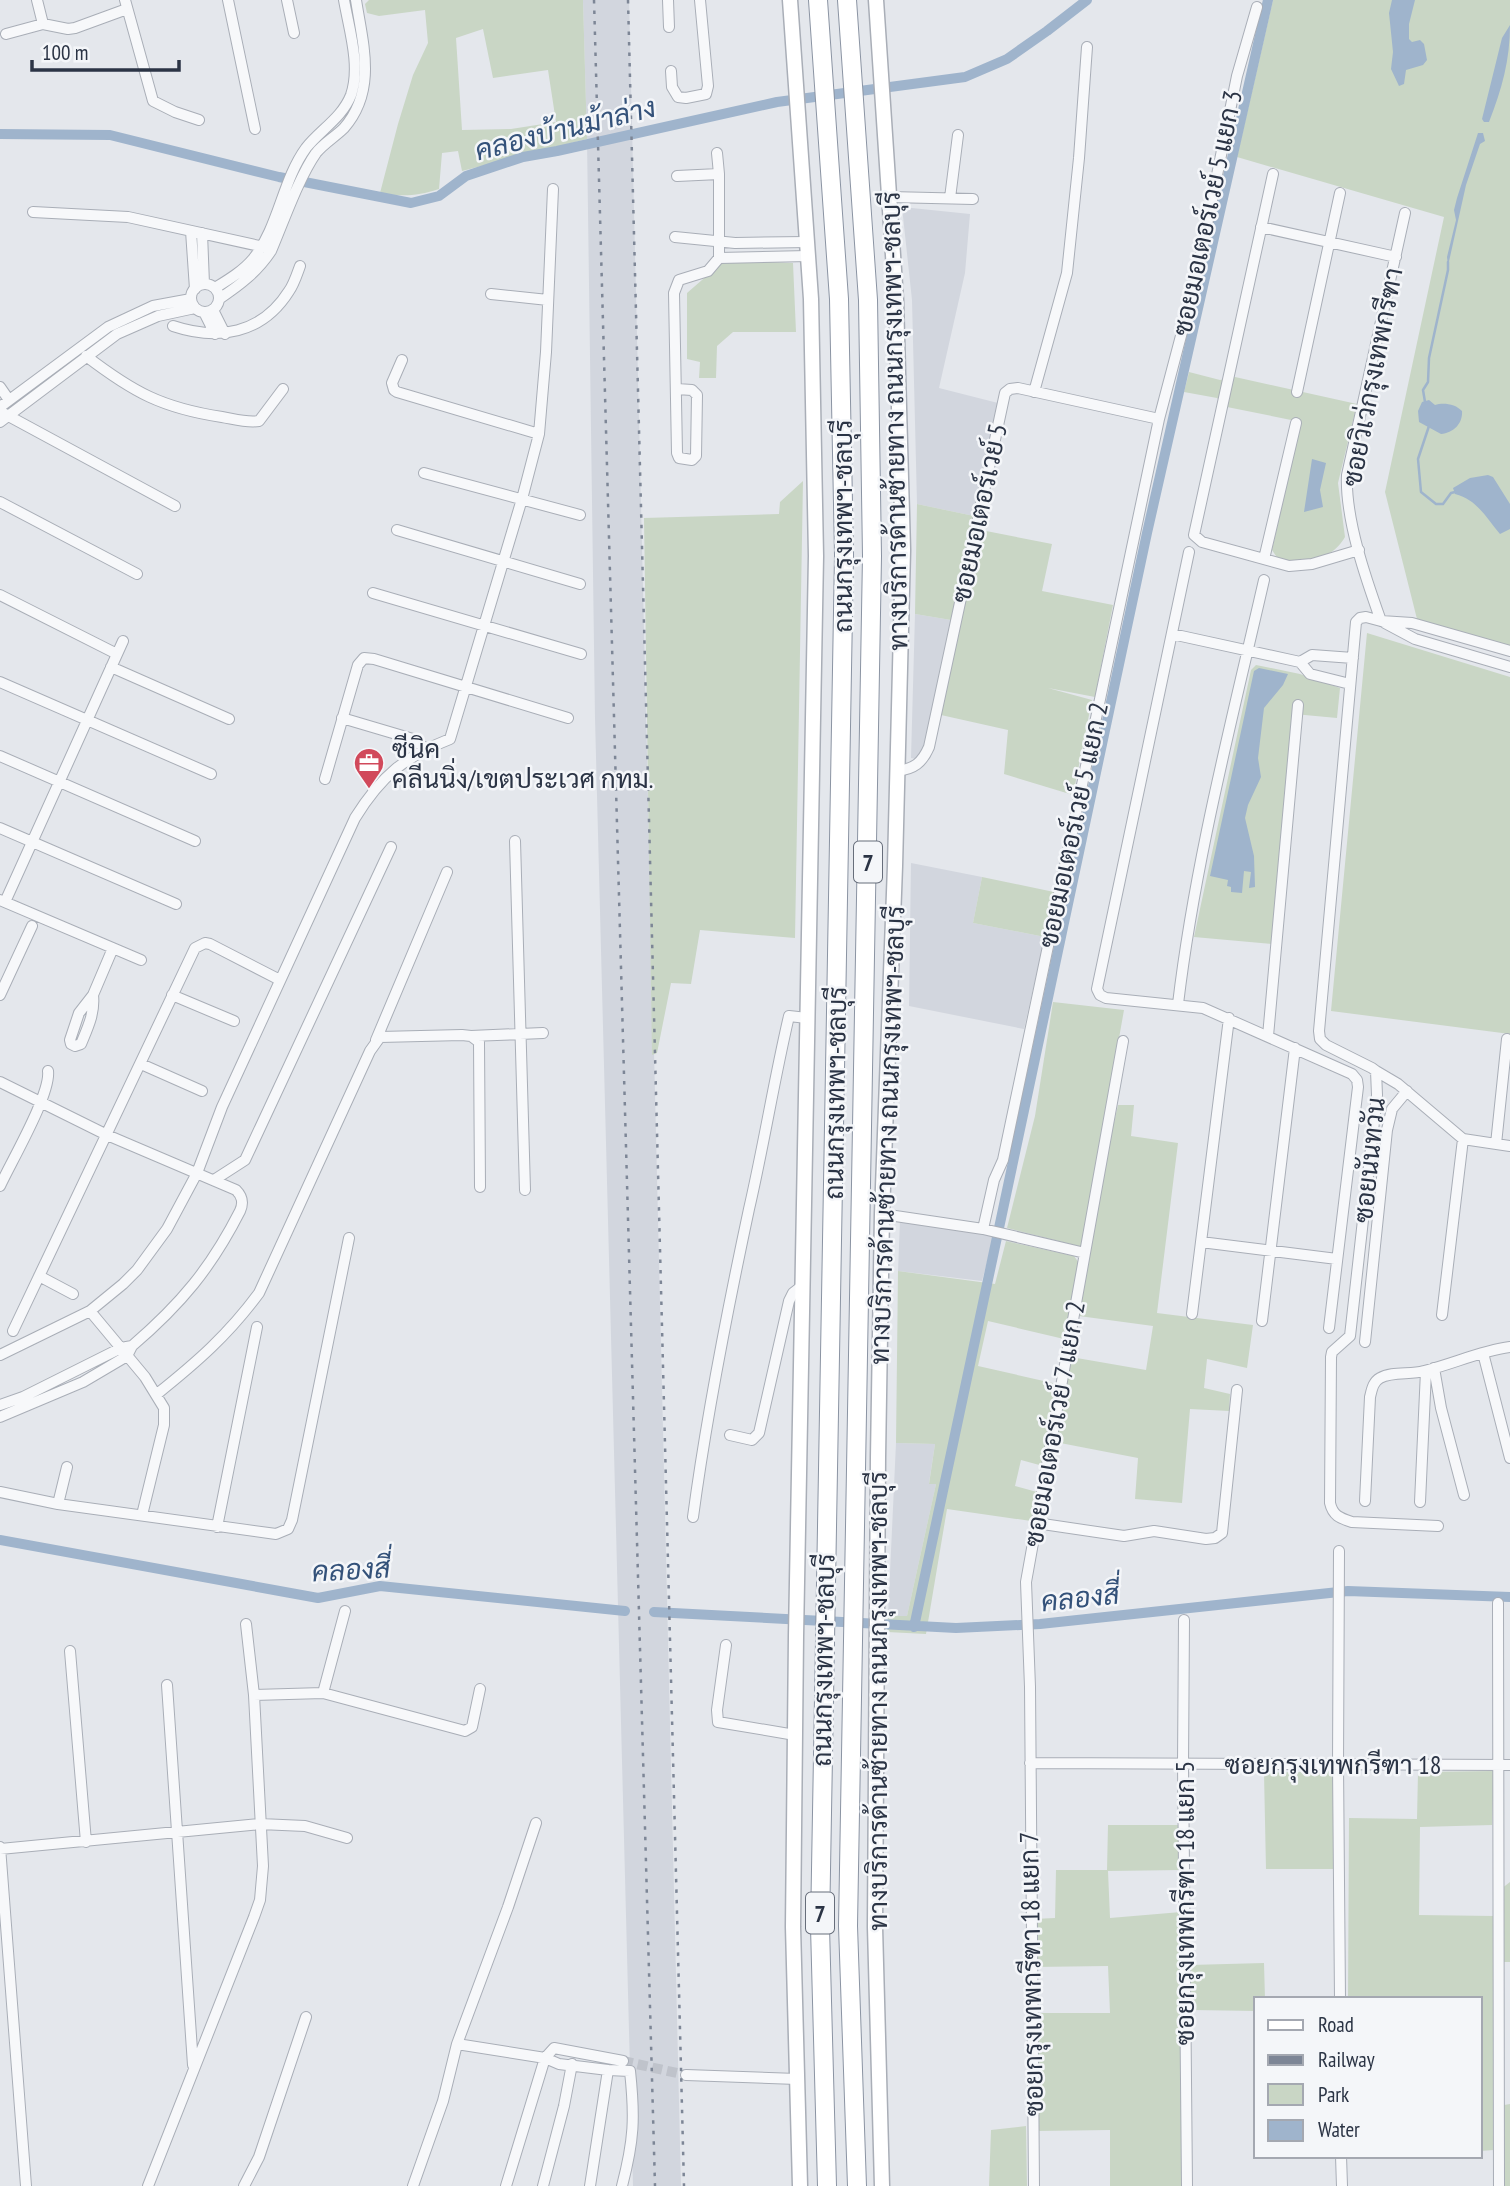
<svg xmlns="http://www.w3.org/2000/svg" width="1510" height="2186" font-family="'PT Sans Narrow',Sarabun,sans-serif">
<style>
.built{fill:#d2d6de}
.green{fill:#c9d6c5;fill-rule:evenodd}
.water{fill:#9fb4cc}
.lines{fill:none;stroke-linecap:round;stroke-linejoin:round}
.stream{stroke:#9fb4cc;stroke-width:2.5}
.canal{stroke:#9fb4cc;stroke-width:10}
.street-tunnel{stroke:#bfc3cb;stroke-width:10;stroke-dasharray:10 5;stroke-linecap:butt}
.street-casing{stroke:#a9aeb7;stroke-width:12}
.secondary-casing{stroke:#a9aeb7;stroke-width:17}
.highway-casing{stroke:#8b94a3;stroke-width:20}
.street{stroke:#f7f8fa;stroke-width:10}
.secondary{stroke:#fff;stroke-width:14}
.highway{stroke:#fff;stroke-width:18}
.rail{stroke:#7d8696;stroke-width:2.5;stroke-dasharray:3.5 7;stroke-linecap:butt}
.labels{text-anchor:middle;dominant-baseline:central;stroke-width:5;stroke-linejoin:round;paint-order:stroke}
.shield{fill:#f4f6f9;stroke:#676e7b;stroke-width:2}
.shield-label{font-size:24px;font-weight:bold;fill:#2b3445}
.street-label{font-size:26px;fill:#2b3445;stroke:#f4f6f9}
.poi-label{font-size:26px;fill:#2b3445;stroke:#f4f6f9;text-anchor:start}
.water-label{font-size:28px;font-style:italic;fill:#34527a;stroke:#f4f6f9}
</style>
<rect width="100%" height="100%" fill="#e4e7ec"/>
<!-- built -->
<path class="built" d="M583 0H629L681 2186H633L595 718 587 139Z
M902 207 970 214 965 273 939 388 998 403 974 516 917 504 912 300Z
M915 614 951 620 923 751 916 759 911 758Z
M911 863 982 877 973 923 1045 937 1024 1029 909 1006Z
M900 1221 994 1235 982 1281 898 1271Z
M896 1443 935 1444 929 1483 936 1484 907 1616H888Z"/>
<!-- green -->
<path class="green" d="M369 0H583L587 139 462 171 458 151 442 153 439 189C418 196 401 197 380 193L398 124 413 75 428 43 425 10 379 16 367 13 365 4ZM483 29 493 78 548 70 556 122 511 129 462 130 456 38Z
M1273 0H1510V646L1417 619 1385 492 1444 217 1237 157Z
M725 260 793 263 796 332H733L717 346 716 378H699L700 362 687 359V293Z
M1189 372 1220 380 1235 377 1357 404 1338 483 1345 537C1331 562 1303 562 1278 559L1272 550 1301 422 1227 407 1217 398 1184 392Z
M803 481 795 938 700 930 691 984 671 983 657 1053 652 1055 644 518 779 514 780 502Z
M917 504 974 516 951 620 915 614Z
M981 530 1052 544 1042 591 1113 605 1095 697 1048 688 1092 700 1073 795 1004 774 1008 730 941 715Z
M1367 633 1510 677V1034L1331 1011Z
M1256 665 1300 674 1340 688 1337 718 1294 714 1272 944 1194 937 1251 670Z
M982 877 1054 892 1045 937 973 923Z
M1053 1002 1124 1010 1082 1247 1007 1228 1035 1116Z
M1118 1105H1134L1131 1136 1178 1143 1157 1313 1253 1325 1247 1368 1207 1359 1204 1388 1230 1394 1229 1411 1190 1409 1182 1503 1135 1499 1138 1458 1055 1442 1071 1357 1146 1370 1153 1326 1079 1316 1103 1170Z
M1006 1241 1074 1256 1079 1263 1064 1339 988 1321 978 1366 1057 1384 1043 1466 1021 1460 1015 1486 1037 1492 1031 1521 947 1509 926 1634 887 1632 888 1616H907L936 1484H929L935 1444 896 1443 898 1271 995 1284Z
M1333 1771 1336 1869H1266L1264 1773Z
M1494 1771 1492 1825 1420 1827 1419 1915 1494 1916V2150L1480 2151V1999H1348L1349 1818 1417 1819 1418 1772Z
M1108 1825H1182V1870L1108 1871 1110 1918 1181 1912 1184 2186H1110V2130L1037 2131 1035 2013H1110L1108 1966 1034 1967V1919L1055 1918 1056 1870H1107Z
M1510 1882V1962H1501V1889Z
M1264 1963 1265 1999H1256V2011L1192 2010 1190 1965Z
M1510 2104V2186H1504V2105Z
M1026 2126 1027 2186H989L991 2130Z"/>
<!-- water -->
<path class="water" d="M1392 0H1415L1409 24V39L1412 42 1420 40 1424 44 1427 60 1423 65 1406 70 1404 84 1399 86 1391 69 1393 52 1389 13Z
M1510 25C1510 60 1502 89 1489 122H1484L1482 119 1502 38Z
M1478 133H1483L1485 141 1480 144 1466 185 1448 266 1447 257 1456 220 1454 210 1457 198Z
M1429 400 1435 405C1443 402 1456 404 1462 411 1463 423 1454 433 1441 434L1419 422 1418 411 1422 402Z
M1312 459 1326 463 1320 490 1323 507 1304 512Z
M1488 475 1493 477 1510 504V529L1500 534C1486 518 1478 500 1455 494L1453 488 1470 478Z
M1259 668 1288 674 1283 685 1264 708 1258 758 1261 777 1248 805 1245 818 1254 856 1255 887 1249 888 1251 872 1244 871 1242 893 1231 892V887L1227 886 1228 880 1210 876 1254 671Z"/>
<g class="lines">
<!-- stream -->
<path class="stream" d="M1425 402 1423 390 1428 382 1429 358 1448 270V262
M1429 426 1418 459 1421 492 1436 504H1443L1451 493 1455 492"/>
<!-- canal -->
<path class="canal" d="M0 134 110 135 279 177 411 203 439 196 466 176 523 157 557 151 777 102 965 77 1007 59 1047 31 1087 0
M0 1540 318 1598 380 1586 625 1611
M654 1612 956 1628 1040 1624 1348 1591 1510 1597
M914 1627 1147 533 1268 0"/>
<!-- street-tunnel -->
<path class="street-tunnel" d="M623 2061 686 2075"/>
<!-- street casing -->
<g class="street-casing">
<path id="street" d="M37 0 43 24
M125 0 153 101 175 112 199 120
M228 0 255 129
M287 0 294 33
M668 0 669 27
M6 34 43 24 68 29 75 28 127 9
M671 71 672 87 678 97 686 98 706 94 708 86 700 0
M717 153 719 174V258
M1273 174 1194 535 1202 542 1289 566 1312 564 1359 550
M677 176 719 174
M890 197 973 199
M950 198 958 135
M33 212 128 217 264 247
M1261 227 1396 257
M191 231 195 289
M202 233 204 284
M675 237 735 243 807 242
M191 298a14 14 0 1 1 28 0a14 14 0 1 1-28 0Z
M215 288C228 280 243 271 253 259 279 227 282 181 306 148 320 130 342 118 351 95 361 66 349 29 344 0
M491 294 548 300
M219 299C240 285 257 272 271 251 283 223 299 177 316 153 324 143 335 137 344 128 377 90 363 45 356 0
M213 310 225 334
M204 312 215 334
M173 326C218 341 262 334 289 291 294 284 297 274 300 266
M86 356C133 392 162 408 222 417 234 419 247 423 259 421L283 389
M402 360 392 383 394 390 397 392 539 434
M0 387 9 400
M677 389 692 390 697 395 696 456 692 460 679 458 677 453 674 293 679 280 708 271 719 258 808 256
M1034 392 1067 273 1079 158 1087 47
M1297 392 1340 193
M0 407 108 327 153 306 191 299
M3 413 175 506
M0 422 117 334 158 316 195 308
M424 473 580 515
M0 502 137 574
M397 530 580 584
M1189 552 1097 989 1100 995 1106 998 1203 1008 1352 1074 1357 1080 1358 1087 1329 1328
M1264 559 1296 423
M373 593 581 654
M0 595 117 654
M1381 621C1366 579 1345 519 1347 475L1405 213
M1385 623 1415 639 1510 667
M1172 634 1300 662 1310 674 1350 684
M1300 662 1312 655 1353 658
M111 667 229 719
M0 682 211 774
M342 718 413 739 425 748
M0 756 195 841
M897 771C914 769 922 763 929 747L1005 393 1010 389 1018 388 1159 419
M325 779 358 665 364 658 374 659 568 718
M0 828 176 904
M515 841 525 1190
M0 900 141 960
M5 902 123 641
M0 995 32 926
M93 995C95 1013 88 1027 81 1044L75 1046 71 1044 70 1040 79 1013 93 995 113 948
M172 995 234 1021
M1178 1004C1195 861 1232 720 1264 580
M471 1036 543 1033
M1268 1036 1298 705
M376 1040 447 872
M141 1064 202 1091
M1376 1071 1398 1084 1463 1139 1510 1146
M0 1082 107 1135 236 1190C242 1196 244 1202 240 1211 211 1268 181 1304 132 1346
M1496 1144 1507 1039
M214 1180 245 1160 391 847
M0 1186C11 1162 51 1094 48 1071
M882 1214 983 1229 1085 1253
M983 1229 994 1180 1003 1160 1159 419 1196 279 1237 76 1257 7
M1201 1242 1337 1259
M39 1276 73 1294
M90 1311 145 1377 164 1408V1425L142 1515
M1192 1314 1229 1018
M1442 1315 1463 1139
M1262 1321 1295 1048
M13 1331 195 948 205 943 210 944 280 980
M1365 1342 1387 1130 1392 1109 1407 1091
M1483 1353 1510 1458
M0 1355 90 1311 123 1284 137 1270 167 1229 197 1173 222 1107 355 818C381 776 404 757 450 739L522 499 539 434 546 352 553 189
M1434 1368 1441 1408 1464 1495
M157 1394C197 1362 228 1335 259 1293L370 1051 380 1037 462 1035 471 1036 479 1042 480 1187
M0 1405 23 1397 121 1348 132 1346 127 1356 83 1382 0 1417
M730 1435 752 1440 759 1433 789 1301 793 1293 802 1286
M0 1492 58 1504 276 1534 288 1529 292 1520 349 1238
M1365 1501 1370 1397C1372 1389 1373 1382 1380 1378 1392 1371 1411 1375 1424 1371 1453 1364 1480 1351 1510 1347
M1420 1502 1426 1371
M58 1504 67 1467
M693 1517C707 1412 727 1312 749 1209 764 1144 774 1080 789 1016L807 1018
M1036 1523 1124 1536 1154 1531 1206 1539 1215 1538 1222 1533 1237 1390
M1438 1526 1352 1522C1340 1518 1333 1516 1330 1503L1331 1357 1332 1352 1350 1336 1377 1095 1376 1071 1372 1068 1326 1045 1320 1039 1319 1031 1356 622 1360 618 1366 617 1381 621 1412 623 1510 651
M217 1527 257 1327
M1339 1551 1338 1764 1340 1999
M1498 1603 1499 2186
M1184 1620 1183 1764 1187 2186
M726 1645 717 1710 718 1722 795 1735
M70 1651 86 1842
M167 1685 193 2065
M323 1693 345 1611
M254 1695 323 1693 465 1731 472 1727 480 1689
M1030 1763 1510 1765
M536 1823 508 1907 457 2044 545 2058 559 2064 608 2070
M0 1847 26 2186
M0 1849 260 1824 305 1826 347 1838
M686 2075 797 2079
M1341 2156 1342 2186
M148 2186 254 1917 260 1900 263 1866 254 1695 246 1624
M244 2186 259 2157 306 2017
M413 2186 443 2101 457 2044
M506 2186 545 2058 554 2048 623 2061
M543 2186 564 2106 572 2064
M590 2186 608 2070 630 2071C635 2118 634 2140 622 2186
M1034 2186 1030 1687 1026 1582 1123 1041"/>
</g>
<!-- secondary casing -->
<g class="secondary-casing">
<path id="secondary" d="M790 0 811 299 816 556 796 1636 793 1927 800 2186
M876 0 896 300 903 550 895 866 882 1214 878 1457 875 1927 882 2186"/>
</g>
<!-- highway casing -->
<g class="highway-casing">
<path id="highway" d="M818 0 839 299 844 555 820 1927 827 2186
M847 0 868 300 872 556 848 1926 857 2186"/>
</g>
<!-- street -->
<use href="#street" class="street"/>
<!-- secondary -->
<use href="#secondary" class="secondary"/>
<!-- highway -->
<use href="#highway" class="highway"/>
<!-- rail -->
<path class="rail" d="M594 0 655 2186
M628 0 684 2186"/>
</g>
<!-- icons -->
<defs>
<g id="office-pin" transform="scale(1.575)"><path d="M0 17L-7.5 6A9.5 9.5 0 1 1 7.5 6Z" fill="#d1495b" stroke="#f4f6f9"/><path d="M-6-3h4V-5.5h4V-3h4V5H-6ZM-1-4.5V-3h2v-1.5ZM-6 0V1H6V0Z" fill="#fff"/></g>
</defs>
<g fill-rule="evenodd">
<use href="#office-pin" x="369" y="763"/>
</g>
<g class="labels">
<!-- shield labels -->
<g class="shield">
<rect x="854" y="841.5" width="28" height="41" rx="5"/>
<rect x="806" y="1892.5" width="28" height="41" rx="5"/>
</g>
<g class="shield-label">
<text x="868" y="862">7</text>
<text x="820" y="1913">7</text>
</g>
<!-- street labels -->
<g class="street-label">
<text transform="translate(1207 213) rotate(-78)">ซอยมอเตอร์เวย์ 5 แยก 3</text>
<text transform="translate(1372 377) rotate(-79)">ซอยวิเว่กรุงเทพกรีฑา</text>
<text transform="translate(894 421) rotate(-91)">ทางบริการด้านซ้ายทาง ถนนกรุงเทพฯ-ชลบุรี</text>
<text transform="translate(979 513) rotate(-78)">ซอยมอเตอร์เวย์ 5</text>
<text transform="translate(842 526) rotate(-90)">ถนนกรุงเทพฯ-ชลบุรี</text>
<text transform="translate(1073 825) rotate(-78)">ซอยมอเตอร์เวย์ 5 แยก 2</text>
<text transform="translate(835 1093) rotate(-89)">ถนนกรุงเทพฯ-ชลบุรี</text>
<text transform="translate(887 1135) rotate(-88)">ทางบริการด้านซ้ายทาง ถนนกรุงเทพฯ-ชลบุรี</text>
<text transform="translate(1369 1160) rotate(-84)">ซอยนันทวัน</text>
<text transform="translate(1054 1424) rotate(-80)">ซอยมอเตอร์เวย์ 7 แยก 2</text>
<text transform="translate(823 1660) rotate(-89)">ถนนกรุงเทพฯ-ชลบุรี</text>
<text transform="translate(877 1701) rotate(-90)">ทางบริการด้านซ้ายทาง ถนนกรุงเทพฯ-ชลบุรี</text>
<text x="1333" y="1764">ซอยกรุงเทพกรีฑา 18</text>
<text transform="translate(1184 1903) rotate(-90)">ซอยกรุงเทพกรีฑา 18 แยก 5</text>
<text transform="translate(1031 1974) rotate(-91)">ซอยกรุงเทพกรีฑา 18 แยก 7</text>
</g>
<!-- poi labels -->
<g class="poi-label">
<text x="392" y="748">ซีนิค<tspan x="392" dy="30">คลีนนิ่ง/เขตประเวศ กทม.</tspan></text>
</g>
<!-- water labels -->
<g class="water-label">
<text transform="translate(565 128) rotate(-14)">คลองบ้านม้าล่าง</text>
<text transform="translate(351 1569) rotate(-3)">คลองสี่</text>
<text transform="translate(1080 1597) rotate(-6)">คลองสี่</text>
</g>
</g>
<!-- legend -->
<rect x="1254" y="1997" width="228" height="161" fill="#f4f6f9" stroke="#a4a8b1" stroke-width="2"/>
<rect x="1268" y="2020" width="35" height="10" fill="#ffffff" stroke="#a4a8b1" stroke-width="2"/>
<text x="1318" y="2032" font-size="21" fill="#2b3445">Road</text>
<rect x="1268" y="2055" width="35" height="10" fill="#7d8696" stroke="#a4a8b1" stroke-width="2"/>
<text x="1318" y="2067" font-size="21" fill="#2b3445">Railway</text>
<rect x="1268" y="2084" width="35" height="21" fill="#c9d6c5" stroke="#a4a8b1" stroke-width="2"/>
<text x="1318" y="2102" font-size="21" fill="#2b3445">Park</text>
<rect x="1268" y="2120" width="35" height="21" fill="#9fb4cc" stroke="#a4a8b1" stroke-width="2"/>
<text x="1318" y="2137" font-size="21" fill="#2b3445">Water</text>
<!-- scale -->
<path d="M32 60v10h147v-10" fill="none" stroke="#2b3445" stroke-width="3.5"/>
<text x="42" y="60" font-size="21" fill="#2b3445" stroke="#f4f6f9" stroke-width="5" paint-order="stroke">100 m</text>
</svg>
